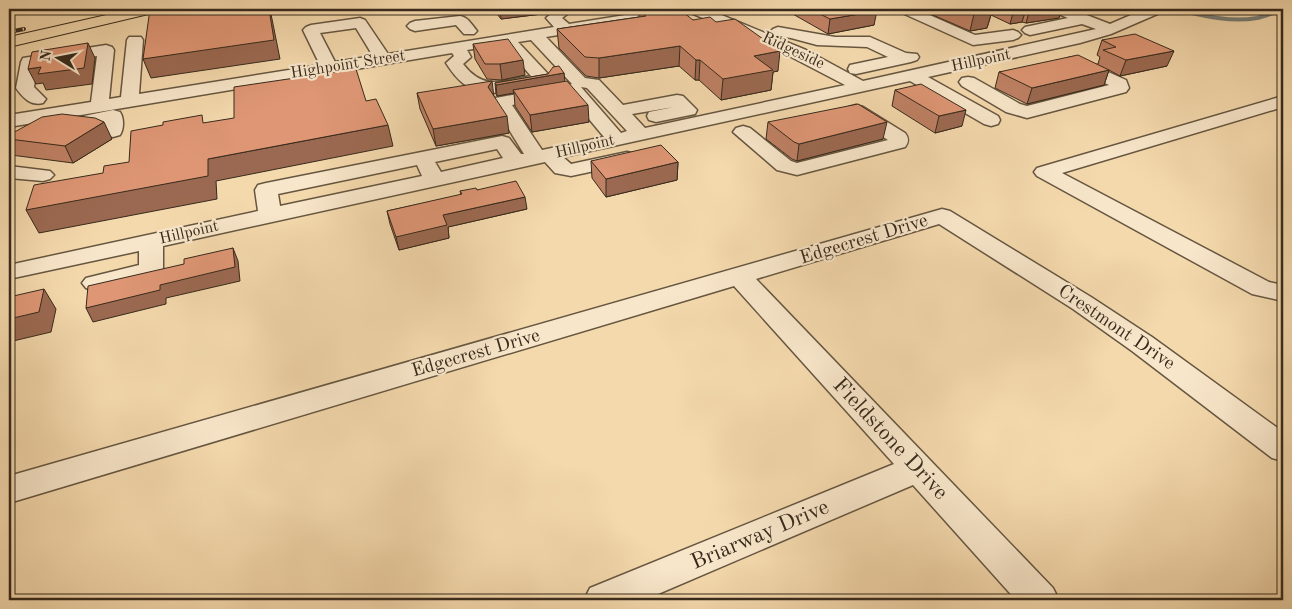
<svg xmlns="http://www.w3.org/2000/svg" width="1292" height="609" font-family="'Old Standard TT',serif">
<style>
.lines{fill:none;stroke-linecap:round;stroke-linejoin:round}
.stream{stroke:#787f79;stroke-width:4}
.minor-casing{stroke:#665640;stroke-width:3}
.highway-casing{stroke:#372a1c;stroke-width:2}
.minor{fill:#f8e6ca;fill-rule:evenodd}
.highway{fill:#f4d9ad;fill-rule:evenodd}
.rail-casing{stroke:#372a1c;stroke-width:4}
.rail{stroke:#f8e6ca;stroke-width:2.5;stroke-dasharray:7;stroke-linecap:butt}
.wall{fill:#bf8164;stroke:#372a1c}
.shaded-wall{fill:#9b6951;stroke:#372a1c}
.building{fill:#de9674;stroke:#372a1c}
.labels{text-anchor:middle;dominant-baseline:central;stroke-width:4.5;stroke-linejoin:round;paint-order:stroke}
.far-street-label{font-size:16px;fill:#372a1c;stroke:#f8e6ca}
.street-label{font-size:19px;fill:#372a1c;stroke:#f8e6ca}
.near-street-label{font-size:22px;fill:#372a1c;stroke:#f8e6ca}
</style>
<rect width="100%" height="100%" fill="#f4d9ad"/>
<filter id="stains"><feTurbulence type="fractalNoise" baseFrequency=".004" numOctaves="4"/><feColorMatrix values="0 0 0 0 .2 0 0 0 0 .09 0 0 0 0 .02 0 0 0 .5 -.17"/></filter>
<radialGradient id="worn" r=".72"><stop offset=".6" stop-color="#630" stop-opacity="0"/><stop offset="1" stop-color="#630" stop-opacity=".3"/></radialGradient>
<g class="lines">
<!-- stream -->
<path class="stream" d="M1175 9C1201 15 1229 23 1257 18 1266 16 1274 12 1283 10"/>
<!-- minor casing -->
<g class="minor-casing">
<path id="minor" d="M557 9H574L562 18 569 24 663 9H707L806 50 863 81 1096 29 1082 24 1030 35 1025 33 1022 30 1025 27 1068 18 1054 12 1052 9H1071L1110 24 1145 9H1164L1162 12 1111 34 1080 43 928 77 998 116 1000 120 998 124 991 126 984 124 910 81 563 157 571 164 627 152 634 154 637 158 634 162 627 164 571 176 555 173 545 162 163 246V269L160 274 95 291 86 288 82 283 86 278 139 265V251L9 279V265L258 211 255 190 258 185 266 183 502 136 509 138 521 154H524L492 102 495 98 501 97 572 84 531 40 518 42 549 75 552 79 549 83 487 94C466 89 457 80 446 63L454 56 452 53 9 127V115L91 102 97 56 37 66 34 87 46 99 43 103C31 106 23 98 16 88L21 62 23 58 106 45 112 47 114 50 109 99 121 97 127 40 129 37H141L143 40 139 94 320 65 303 30 306 27 311 25 360 18 365 20 388 54 554 27 546 18ZM691 13 774 48 845 85 645 128 632 114 674 107 649 112 647 116 649 120 656 122 695 114 697 110 683 96 677 95 623 105 599 80 585 78 546 37ZM356 28 373 56 335 62 320 33ZM503 44 531 76C501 81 484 91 463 64L471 57 467 50ZM581 87 587 88 627 131 621 133ZM569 95 604 137 542 150 512 105ZM497 149 503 158 441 172 435 162ZM417 165 422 176 280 206 278 194Z
M898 9H916L975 35 1013 30 1018 32 1021 35 1018 38 1013 40 973 45 900 12Z
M460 16C468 17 472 25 477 31L474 34H464L456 25 415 31 410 29 407 26 410 23 415 21Z
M778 27 835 37H870L906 53 917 54 919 57 917 60 911 62 856 74 850 73 848 69 850 65 888 57 867 47 817 45 791 38 773 35 770 32 773 29Z
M1075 57 1126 80 1129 88 1126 92 1027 118 1006 112 962 86 959 82 962 78 968 77 974 78 1020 104 1027 106 1109 85 1069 66 1067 62 1069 58Z
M1283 96V107L1062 173 1269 282 1283 285V301L1252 294 1037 176 1034 172 1037 168Z
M856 105 863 107 905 133C909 138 909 142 905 147L797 175 777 170 733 132 736 128 743 126 750 128 791 161 797 163 888 140 849 115 847 111 849 107Z
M113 110 120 112C124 118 124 129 120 135L113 137 106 135 103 131V123L86 127 79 125 77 121 79 117Z
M9 166 50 171 54 175 50 179 43 181 9 178Z
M942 209 950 211 1091 297 1152 337 1283 432V461L1272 458 1132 351 1073 309 939 224 756 279 1053 588 1059 600H1016L913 485 644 600H584L590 588 894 464 734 286 9 503V476Z"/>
</g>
<!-- highway casing -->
<g class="highway-casing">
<path id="highway" d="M133 9H160L157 12 9 47V37Z"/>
</g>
<!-- minor -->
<use href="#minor" class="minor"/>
<!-- highway -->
<use href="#highway" class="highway"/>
<!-- rail casing -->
<g class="rail-casing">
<path id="rail" d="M9 32 24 29"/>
</g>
<!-- rail -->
<use href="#rail" class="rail"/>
</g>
<!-- wall -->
<path class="wall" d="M459 9H551V11L550 13 501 19 493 9 462 13Z
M784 9H873L874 25 828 34Z
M919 9H1062L1059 18 1026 23 1022 22 1010 24 991 15 987 28 970 31Z
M639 11 693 20 778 71 773 72 771 90 721 100 699 80H695L679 66 599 78 586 76 559 48 557 29 639 17Z
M1102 40 1167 66 1120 76 1109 70 1104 85 1027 104 995 88 999 72 1098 64 1100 57 1097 55Z
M473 44 525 75 502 80 487 79 475 59Z
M564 73V82L589 122 532 132 515 106 514 93 497 96 496 94 495 83 548 74Z
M895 90 962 126 935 133 892 106Z
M417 93 494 96 509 133 436 146 420 109Z
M768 122 883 139 797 161 792 159 766 139Z
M9 135 112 139 73 163 11 155 9 150Z
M591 161 678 162 677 180 606 197 592 178Z
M477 190 527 209 448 227 449 238 399 250 390 224 387 211 461 195 460 191Z"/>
<!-- shaded-wall -->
<path class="shaded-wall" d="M269 9H270L280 59 151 78 143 59Z
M462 9H493L462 13Z
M500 9H551V11L550 13 501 19Z
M1014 9H1026L1022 22 1010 24Z
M1030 9H1062L1059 18 1026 23Z
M877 11 874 25 828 34 830 19Z
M992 11 987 28 970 31 974 14Z
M88 43 95 58 92 84 46 90 43 83 36 84 28 69 41 67Z
M680 46 679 66 599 78V58Z
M780 51 778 71 773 72 771 90 721 100 723 79 754 56Z
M1174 51 1167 66 1120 76 1126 60Z
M523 60 525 75 502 80 500 64Z
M696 60H700L699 80H695Z
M1109 70 1104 85 1027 104 1032 88Z
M564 73 565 83 513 90 514 93 497 96 496 85Z
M492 81 494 97 488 87Z
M588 105 589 122 532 132 530 115Z
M966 110 962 126 935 133 939 116Z
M507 116 509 133 436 146 433 129Z
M104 122 112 139 73 163 65 146Z
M887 122 883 139 797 161 799 144Z
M388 125 393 146 216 181 217 199 39 233 26 210 208 159Z
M678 162 677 180 606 197V179Z
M525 197 527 209 448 227 449 238 399 250 396 237 443 215Z
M233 248 238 261 240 281 166 298V304L93 322 86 308Z
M44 289 56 309 51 332 9 342V319Z"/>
<!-- building -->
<path class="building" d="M150 9H269L274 40 143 59Z
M655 9H679L693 20 710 17 716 22 735 19 780 51 754 56 773 70 723 79 700 60H696L680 46 599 58 585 57 557 29 646 16 639 11Z
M810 9H873L877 11 830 19Z
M961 9H986L992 11 974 14Z
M1135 34 1174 51 1126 60 1103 50 1116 47 1102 40Z
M508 39 523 60 500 64H485L473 44Z
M88 43 84 68 38 74 41 67 28 69 32 52Z
M1078 55 1109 70 1032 88 999 72Z
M559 66 564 73 496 85 495 83 548 74 553 67Z
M356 69 366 101 376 99 388 125 208 159V176L26 210 34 185 103 173 104 166 129 162 131 131 163 125V122L202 115 203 123 234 118V87Z
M492 81 488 87 507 116 433 129 417 93Z
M567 81 588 105 530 115 513 90Z
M921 84 966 110 939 116 895 90Z
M858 104 887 122 799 144 794 142 768 122Z
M62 114 95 118 104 122 65 146 9 139V135L42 117Z
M661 145 678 162 606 179 591 161Z
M516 181 525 197 443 215 447 225 396 237 387 211 462 194 460 191 476 188 477 190Z
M233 248 235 267 160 285V290L86 308 88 286 184 264V259Z
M44 289 39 312 9 319V297Z"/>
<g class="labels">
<!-- far-street labels -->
<g class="far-street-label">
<text transform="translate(793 51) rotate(25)">Ridgeside</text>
<text transform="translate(981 61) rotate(-12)">Hillpoint</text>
<text transform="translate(348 65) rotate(-9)">Highpoint Street</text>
<text transform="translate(585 147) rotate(-13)">Hillpoint</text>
<text transform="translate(189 233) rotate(-13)">Hillpoint</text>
</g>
<!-- street labels -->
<g class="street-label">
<text transform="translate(864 240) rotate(-17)">Edgecrest Drive</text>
<text transform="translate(1116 328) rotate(34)">Crestmont Drive</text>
<text transform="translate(476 354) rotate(-16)">Edgecrest Drive</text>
</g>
<!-- near-street labels -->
<g class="near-street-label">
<text transform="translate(890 439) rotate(47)">Fieldstone Drive</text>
<text transform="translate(760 535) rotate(-23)">Briarway Drive</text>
</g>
</g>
<!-- margin -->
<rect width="1292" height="609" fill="none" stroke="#f4d9ad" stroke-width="30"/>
<rect x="10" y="10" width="1272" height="589" fill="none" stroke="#372a1c" stroke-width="2.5"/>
<rect x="15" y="15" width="1262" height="579" fill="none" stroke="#372a1c"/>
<!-- north arrow -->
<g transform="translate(58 58) rotate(280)" stroke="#f8e6ca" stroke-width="4" paint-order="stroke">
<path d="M0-4L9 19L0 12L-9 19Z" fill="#372a1c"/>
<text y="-8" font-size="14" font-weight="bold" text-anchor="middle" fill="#372a1c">N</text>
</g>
<rect width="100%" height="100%" filter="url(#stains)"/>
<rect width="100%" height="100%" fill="url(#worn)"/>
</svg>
